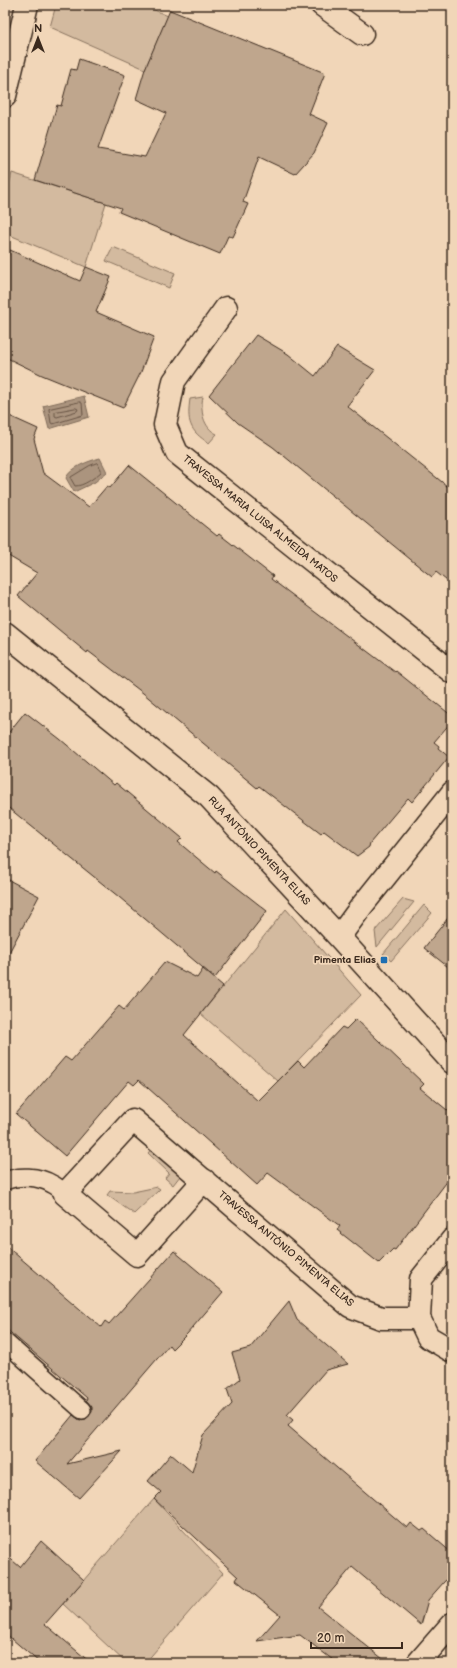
<svg xmlns="http://www.w3.org/2000/svg" width="457" height="1668" font-family="'Balsamiq Sans',sans-serif">
<style>
.green{fill:#d3ba9f;stroke:#87725e}
.water{fill:#ab947e;stroke:#7e6a58}
.lines{fill:none;stroke-linecap:round;stroke-linejoin:round}
.shore{stroke:#685444;stroke-width:1}
.building{fill:#bfa68d;stroke:#3b2a1e}
.service-casing{stroke:#3b2a1e;stroke-width:20}
.minor-casing{stroke:#3b2a1e;stroke-width:25}
.service{stroke:#f1d6b8;stroke-width:17}
.minor{stroke:#f1d6b8;stroke-width:22}
.poi-dot{fill:#1f6fb2;stroke:#f1d6b8;stroke-width:1.5}
.labels{text-anchor:middle;dominant-baseline:central;stroke-width:3.5;stroke-linejoin:round;paint-order:stroke}
.street-label{font-size:10px;fill:#3b2a1e;stroke:#f1d6b8}
.poi-label{font-size:10px;font-weight:bold;fill:#3b2a1e;stroke:#f1d6b8;text-anchor:end}
</style>
<rect width="100%" height="100%" fill="#f1d6b8"/>
<filter id="ink" filterUnits="userSpaceOnUse"><feTurbulence type="fractalNoise" baseFrequency=".025" numOctaves="2"/><feDisplacementMap in="SourceGraphic" scale="8" xChannelSelector="R" yChannelSelector="G"/><feConvolveMatrix kernelMatrix="1 2 1 2 8 2 1 2 1" color-interpolation-filters="sRGB"/></filter>
<g filter="url(#ink)">
<!-- green -->
<path class="green" d="M56 5H143L168 16 145 69 50 27Z
M12 173 106 203 86 267 5 233V201Z
M113 247 175 273 169 288 106 261Z
M203 397C200 410 203 428 217 434L209 443C189 431 187 421 190 399Z
M403 899 414 902 377 947 375 931Z
M424 905 432 913 391 961 383 954Z
M286 909 361 995 278 1081 201 1014Z
M153 1147 179 1172 180 1176 173 1185 165 1178 169 1173 148 1153Z
M157 1187 160 1189 134 1214 107 1195 110 1191 133 1192Z
M154 1499 223 1573 145 1663H126L63 1604Z"/>
<!-- water -->
<path class="water" d="M84 396 89 417 49 429 43 406Z
M100 458 107 472 95 482 74 492 66 478C71 467 89 461 100 458Z"/>
<g class="lines">
<!-- shore -->
<path class="shore" d="M80 402 82 403 83 415 53 424 51 423 49 409Z
M76 408 78 409 77 411 57 417 55 416V412Z
M97 463 101 469V472C94 478 84 486 75 486L71 479V477L89 466Z"/>
</g>
<!-- building -->
<path class="building" d="M170 10 325 73 309 114 328 123 314 153 295 174 259 157 243 202 248 204 233 237 228 236 220 254 119 212 121 208 35 180 57 105 61 106 71 69 76 70 79 59 125 75 98 149 145 157 166 113 136 99 145 69Z
M10 250 80 281 86 267 111 277 96 312 154 337 141 372 123 408 42 375 5 357V263Z
M256 335 288 354 315 376 337 347 375 370 347 406 452 490V585L436 572 432 577 273 447 238 423 209 395Z
M5 414 38 429 34 439 43 473 89 507 107 486 110 488 129 465 217 536 219 534 273 576 271 579 395 672 396 671 452 716V721L434 742 439 746 438 748 449 757 412 802 408 798 370 843 369 847 357 856 324 831 321 834 259 786 257 788 143 693 88 651 87 653 18 596 37 573 5 554Z
M25 712 60 739 114 785 116 783 182 838 178 842 215 873 216 871 267 911 215 978 119 897 5 805V737Z
M5 878 39 896 5 960Z
M452 913V970L424 948Z
M165 962 197 978 203 969 223 986 184 1035 258 1101 298 1061 304 1067 342 1027 346 1029 356 1019 424 1084 420 1088 452 1114V1175L395 1250 393 1249 379 1263 337 1230 340 1226 268 1173 257 1185 139 1080 134 1085 129 1081 65 1156 16 1114 65 1057 71 1061 119 1006 124 1010Z
M5 1245 101 1327 105 1321 109 1324 174 1251 223 1292 187 1334 172 1349 169 1345 67 1464 122 1451 79 1498 35 1461 73 1415 80 1420 86 1419 92 1412V1407L86 1400 87 1398 5 1328Z
M289 1301 297 1320 348 1364 326 1370 287 1415 293 1420 288 1426 407 1528 411 1523 421 1531 424 1529 452 1553V1573L428 1600 421 1625 352 1567 318 1607 388 1663H337L300 1635 257 1641 280 1615 236 1580 238 1577 154 1499 161 1492 148 1481 171 1454 192 1472 203 1435 232 1404 227 1389 240 1379 232 1353 250 1348Z
M41 1541 84 1580 45 1624 91 1663H40L5 1633V1554L20 1567Z"/>
<g class="lines">
<!-- service casing -->
<g class="service-casing">
<path id="service" d="M5 1181C18 1175 39 1176 52 1184 57 1186 61 1190 65 1194
M5 1342 82 1410"/>
</g>
<!-- minor casing -->
<g class="minor-casing">
<path id="minor" d="M322 5 362 34
M5 96 27 5
M226 308 174 381 165 425 177 453 452 672
M5 633 209 797 339 937 452 1062
M339 937 361 907 452 793
M204 1180 137 1255 65 1194 133 1120 350 1306 381 1318H419
M452 1240 421 1279 419 1318 428 1337 452 1351
M418 1663 452 1624"/>
</g>
<!-- service -->
<use href="#service" class="service"/>
<!-- minor -->
<use href="#minor" class="minor"/>
</g>
</g>
<!-- markers -->
<rect class="poi-dot" x="380" y="956" width="8" height="8" rx="2"/>
<g class="labels">
<!-- street labels -->
<g class="street-label">
<text transform="translate(260 519) rotate(39)">TRAVESSA MARIA LUISA ALMEIDA MATOS</text>
<text transform="translate(259 851) rotate(47)">RUA ANTÓNIO PIMENTA ELIAS</text>
<text transform="translate(286 1249) rotate(40)">TRAVESSA ANTÓNIO PIMENTA ELIAS</text>
</g>
<!-- poi labels -->
<g class="poi-label">
<text x="376" y="960">Pimenta Elias</text>
</g>
</g>
<!-- margin -->
<rect width="457" height="1668" fill="none" stroke="#f1d6b8" stroke-width="20"/>
<rect x="10" y="10" width="437" height="1648" fill="none" stroke="#3b2a1e" stroke-width="1.5" filter="url(#ink)"/>
<!-- north arrow -->
<g transform="translate(38 38)" stroke="#f1d6b8" stroke-width="3" paint-order="stroke">
<path d="M0-3L7 15L0 10L-7 15Z" fill="#3b2a1e"/>
<text y="-6" font-size="11" font-weight="bold" text-anchor="middle" fill="#3b2a1e">N</text>
</g>
<!-- scale -->
<path d="M311 1642v6h91v-6" fill="none" stroke="#3b2a1e" stroke-width="2"/>
<text x="317" y="1642" font-size="12" fill="#3b2a1e" stroke="#f1d6b8" stroke-width="3" paint-order="stroke">20 m</text>
</svg>
